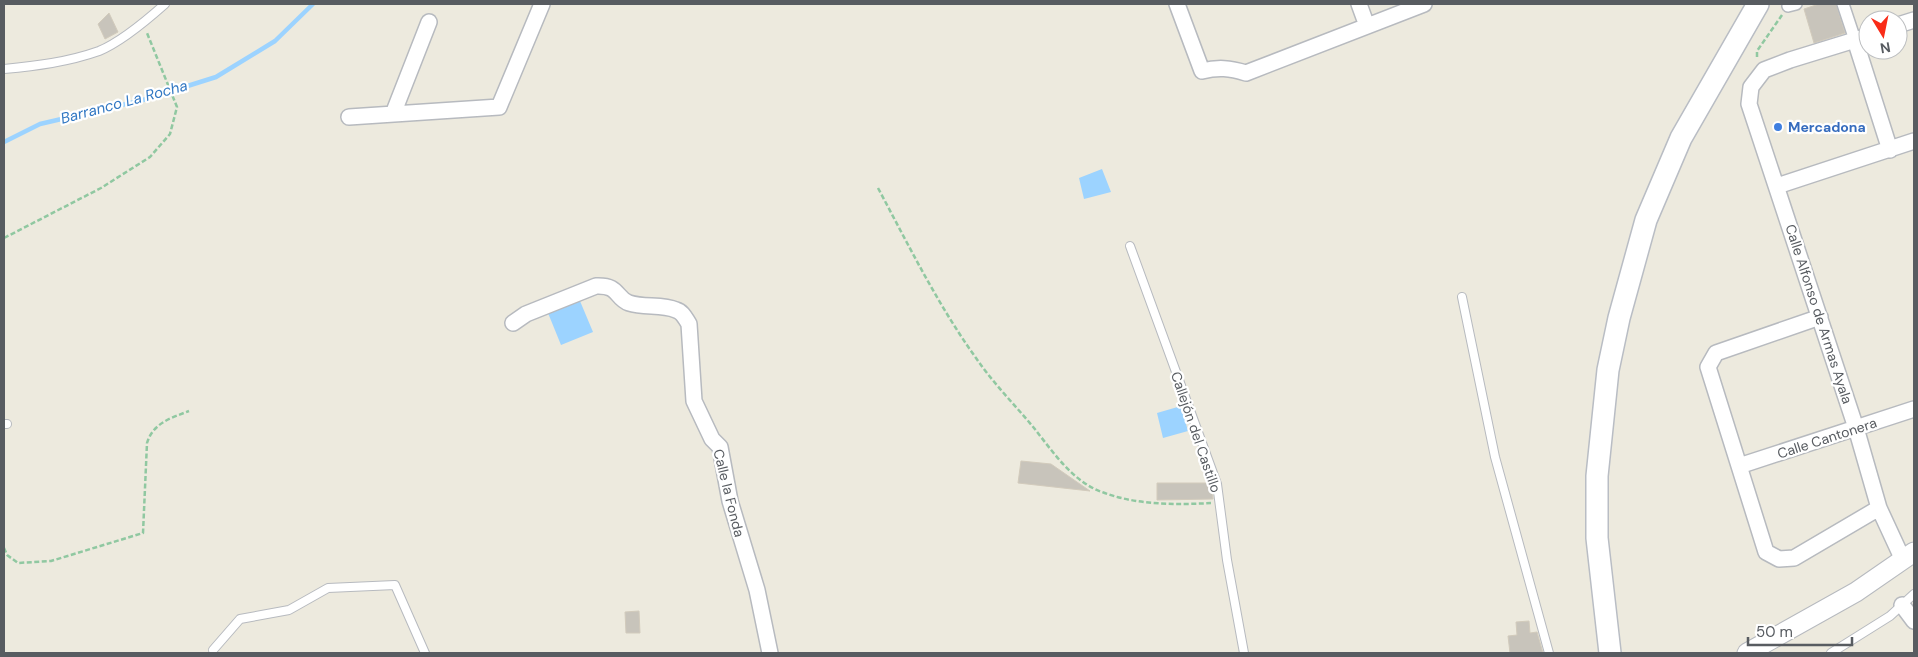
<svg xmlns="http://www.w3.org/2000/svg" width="1918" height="657" font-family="'DM Sans',sans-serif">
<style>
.water{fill:#9cd3ff}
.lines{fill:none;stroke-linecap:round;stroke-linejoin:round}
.stream{stroke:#9cd3ff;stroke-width:4.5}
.building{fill:#c8c4bb;stroke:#d2cbbc}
.service-casing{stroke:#b7babf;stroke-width:10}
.pedestrian-casing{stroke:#b7babf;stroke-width:14}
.minor-casing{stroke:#b7babf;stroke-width:18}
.tertiary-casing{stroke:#b7babf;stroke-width:21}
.secondary-casing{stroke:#b9bdc4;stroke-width:24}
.path{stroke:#90c8a1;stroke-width:2.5;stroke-dasharray:5 2.5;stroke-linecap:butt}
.service{stroke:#fff;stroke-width:8}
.pedestrian{stroke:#fff;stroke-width:11}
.minor{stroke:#fff;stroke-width:15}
.tertiary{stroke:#fff;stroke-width:19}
.secondary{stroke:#fff;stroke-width:21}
.shop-dot{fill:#3f7fe0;stroke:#fff;stroke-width:2}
.labels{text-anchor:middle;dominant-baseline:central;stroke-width:4.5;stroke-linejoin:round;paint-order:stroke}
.shop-label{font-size:14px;font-weight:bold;fill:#366cbe;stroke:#fff;text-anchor:start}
.street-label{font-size:14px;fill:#585c61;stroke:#fff}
.water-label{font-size:15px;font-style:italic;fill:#3278c3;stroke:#fff}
</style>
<rect width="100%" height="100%" fill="#edeade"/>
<!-- water -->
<path class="water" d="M1102 169 1111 192 1084 199 1079 178Z
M580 301 593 332 561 345 548 313Z
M1181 406 1188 431 1163 438 1157 413Z"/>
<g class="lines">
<!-- stream -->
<path class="stream" d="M4 142 40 124 143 100 216 77 275 41 313 4"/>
</g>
<!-- building -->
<path class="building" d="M1819 4H1836L1845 33 1814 43 1804 9Z
M109 13 118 32 105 39 98 24Z
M1021 461 1051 464 1090 491 1018 483Z
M1157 483H1211L1213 499 1157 500Z
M639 611 640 633H626L625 612Z
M1529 621 1530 633 1537 632 1543 653H1510L1508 636 1517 635 1516 622Z"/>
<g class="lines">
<!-- service casing -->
<g class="service-casing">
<path id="service" d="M4 69C36 66 68 62 99 51 121 42 147 20 165 4
M1130 246 1217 484 1227 560 1244 653
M1462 297 1495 457 1549 653
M4 424H7
M213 650 240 619 289 610 328 588 395 585 425 653
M1831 653 1890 616 1914 594"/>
</g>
<!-- pedestrian casing -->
<g class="pedestrian-casing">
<path id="pedestrian" d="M1843 4 1855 40
M1788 6 1796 4"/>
</g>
<!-- minor casing -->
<g class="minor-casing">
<path id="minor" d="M1177 4 1202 71C1218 67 1230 68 1246 73L1424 4
M1359 4 1367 26
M1898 25 1914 20
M1868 36 1790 60 1764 70 1751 87 1749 104 1856 428 1879 508 1903 560
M1855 40 1890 150
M393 114 429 22
M349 117 499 107 542 4
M1777 186 1914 141
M1820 317 1716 353 1708 367 1766 552 1779 559 1794 558 1879 508
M513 323 526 314 596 286C620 285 615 298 629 303 644 308 662 304 676 310 683 312 685 318 689 324L694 401 712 439 720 447 730 501 757 590 770 653
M1739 466 1914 409
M1902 605 1914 621"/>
</g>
<!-- tertiary casing -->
<g class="tertiary-casing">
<path id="tertiary" d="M1747 653 1856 592 1914 552"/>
</g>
<!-- secondary casing -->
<g class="secondary-casing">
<path id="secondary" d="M1610 653 1597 538V476L1608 370 1619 318 1646 220 1681 138 1758 4"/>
</g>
<!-- path -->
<path class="path" d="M1757 57V51L1782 15
M878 188C909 246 938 305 976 358 993 383 1015 405 1034 428 1053 452 1073 482 1102 492 1135 505 1176 505 1211 503
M4 238 101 188 150 157 170 134 177 107 147 33
M4 548 7 555 18 563 51 561 143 533 147 443C153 423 171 418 189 411"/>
<!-- service -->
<use href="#service" class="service"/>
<!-- pedestrian -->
<use href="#pedestrian" class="pedestrian"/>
<!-- minor -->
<use href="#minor" class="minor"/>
<!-- tertiary -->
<use href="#tertiary" class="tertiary"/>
<!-- secondary -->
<use href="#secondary" class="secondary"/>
</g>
<!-- markers -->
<circle class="shop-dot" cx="1778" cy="127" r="5"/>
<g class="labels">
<!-- shop labels -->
<g class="shop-label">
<text x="1788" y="127">Mercadona</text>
</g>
<!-- street labels -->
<g class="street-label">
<text transform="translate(1819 314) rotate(72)">Calle Alfonso de Armas Ayala</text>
<text transform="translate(1196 432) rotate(71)">Callejón del Castillo</text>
<text transform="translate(1827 438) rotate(-18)">Calle Cantonera</text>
<text transform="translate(729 493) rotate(76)">Calle la Fonda</text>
</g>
<!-- water labels -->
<g class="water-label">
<text transform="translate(124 102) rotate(-15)">Barranco La Rocha</text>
</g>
</g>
<!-- border -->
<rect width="1918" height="657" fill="none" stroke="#585c61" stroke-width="10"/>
<!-- north arrow -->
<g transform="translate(1883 35) rotate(170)"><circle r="24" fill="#ffffff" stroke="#bcbec0"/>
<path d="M0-4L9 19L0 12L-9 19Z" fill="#f92c18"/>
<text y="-8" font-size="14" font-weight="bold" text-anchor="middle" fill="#585c61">N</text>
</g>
<!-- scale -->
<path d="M1748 637v8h104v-8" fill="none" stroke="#585c61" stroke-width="2.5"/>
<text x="1756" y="637" font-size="15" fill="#585c61" stroke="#ffffff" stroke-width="4" paint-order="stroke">50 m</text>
</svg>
